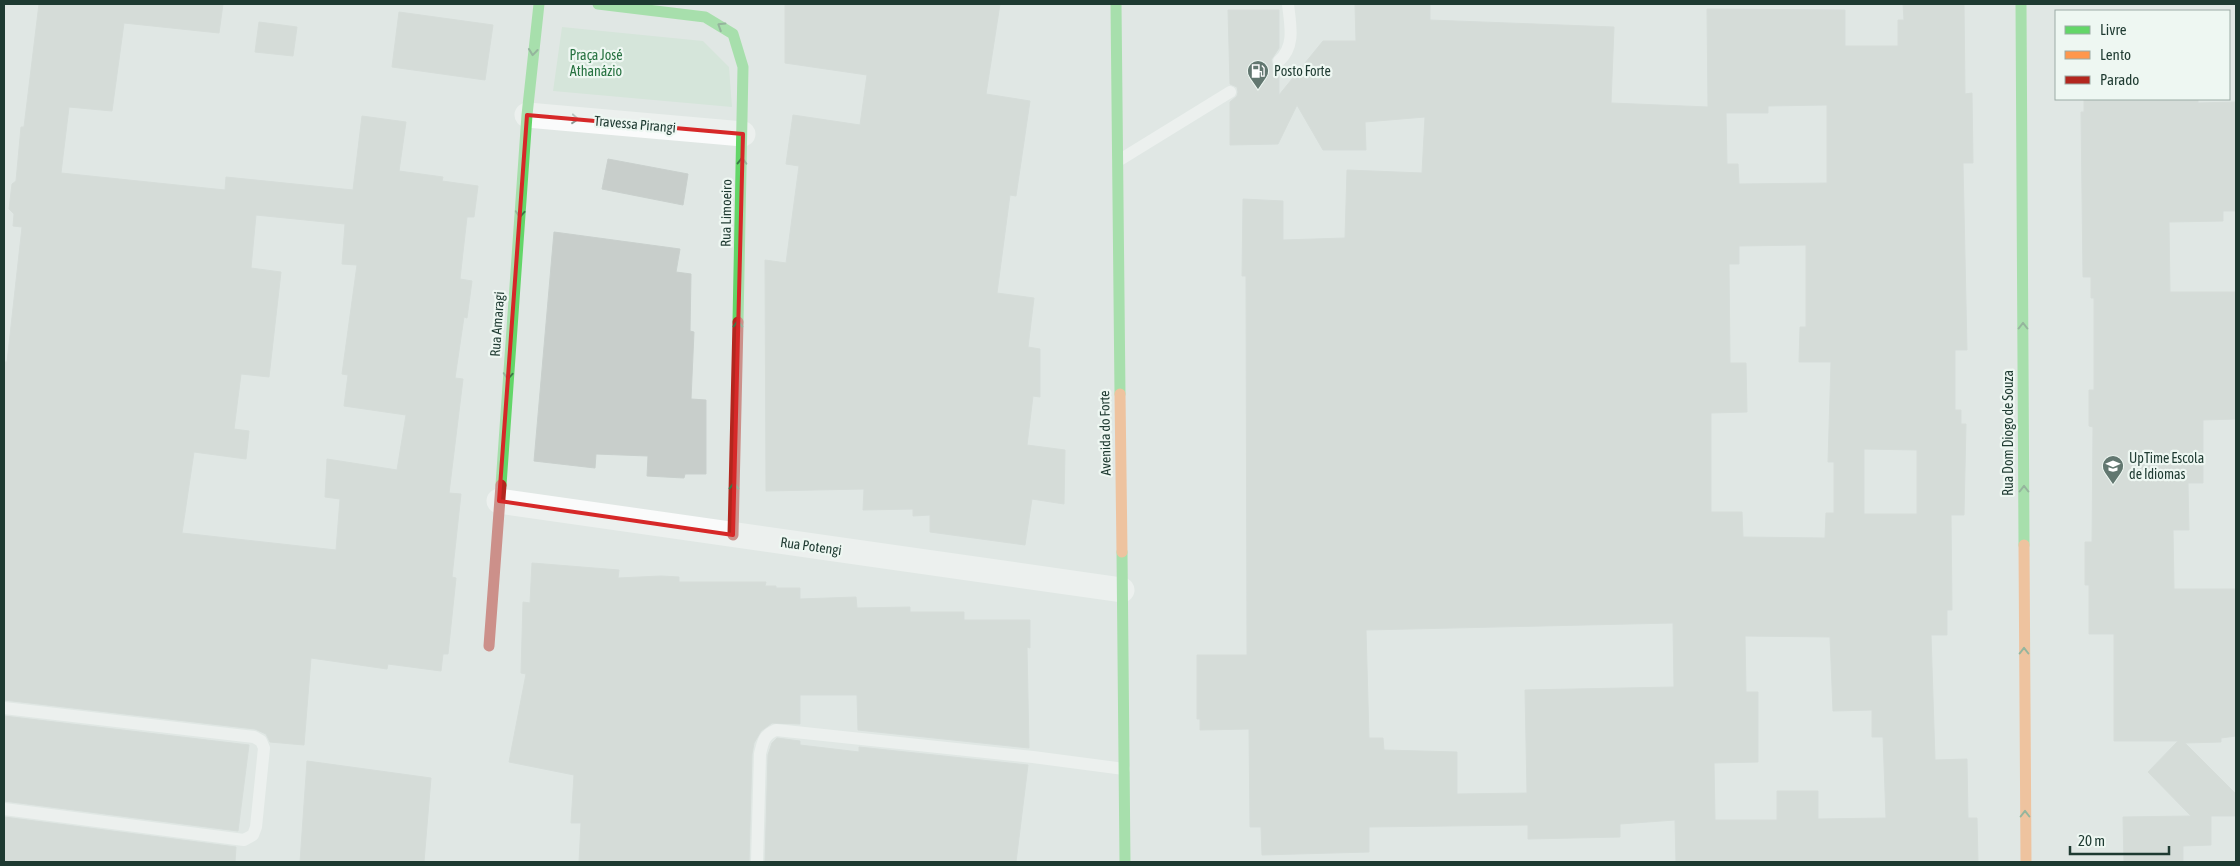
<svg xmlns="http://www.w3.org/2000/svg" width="2240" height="866" font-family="'Asap Condensed',sans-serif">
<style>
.green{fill:#c8e2cf}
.building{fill:#c8cecb;stroke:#c9d0cd;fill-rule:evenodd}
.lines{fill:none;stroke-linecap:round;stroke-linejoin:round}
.lane{stroke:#fafbfb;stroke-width:12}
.street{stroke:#fafbfb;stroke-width:25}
.fast{stroke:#63d668;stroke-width:11}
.slow{stroke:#ff974d;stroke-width:11}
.jam{stroke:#b3261e;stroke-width:11}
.oneway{stroke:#3a7847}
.oneway2{stroke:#8c9a96}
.marked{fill:none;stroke:#d62828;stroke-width:4;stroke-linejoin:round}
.labels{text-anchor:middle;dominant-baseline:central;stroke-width:4.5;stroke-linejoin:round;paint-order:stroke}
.park-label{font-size:14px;fill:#277241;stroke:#eef7f2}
.poi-label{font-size:14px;fill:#1e3a31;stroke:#eef7f2;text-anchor:start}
.street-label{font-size:14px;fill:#1e3a31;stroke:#eef7f2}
</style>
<rect width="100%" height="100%" fill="#e0e7e4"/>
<!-- green -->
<path class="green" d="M562 27 703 41 729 67 732 107 553 91Z"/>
<!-- building -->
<path class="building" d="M39 4H223L219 33 124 23 112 111 69 107 61 173 225 190 226 177 353 190 362 116 406 122 399 171 443 177 442 181 478 186 474 217H467L460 279 472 281 467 318 464 317 455 378 463 379 449 493 461 494 452 577 456 578 448 654H443L441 671 388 664 387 669 311 658 304 745 270 742 266 734 255 729 4 700V362H7L22 227 13 226 14 214 9 209 12 184 16 181 21 127H24ZM256 215 345 224 342 264 357 265 342 374 348 375 344 406 406 415 397 470 327 459 325 497 340 499 336 550 182 533 194 452 246 459 249 431 234 429 241 374 269 377 281 272 251 268Z
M785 4H1000L986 94 1030 101 1016 196 1010 195 997 293 1034 298 1028 347 1040 349V397L1033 396 1027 445 1065 450 1064 504 1032 499 1025 545 930 532V515L913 516V509L863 510 864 489 766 491 765 260 786 263 799 166 786 164 793 115 860 125 867 75 785 63Z
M1430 4V20L1614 27 1611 103 1708 107 1707 9 1845 10V46H1898V20H1904L1903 4H1964L1965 94 1972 93 1973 163H1963L1967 350H1955V410H1961V424H1966L1964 515H1951L1952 610H1947V635H1931L1935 760 1967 759 1968 818H1977L1978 862H1676L1675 820 1620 824V837L1528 839V825L1369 827V852L1262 855 1261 827H1250L1249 729 1200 730V719H1197V655H1247L1246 276H1242L1243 199 1283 201V240L1345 238 1347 170 1422 173 1425 117 1365 122 1366 150H1323L1297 105 1278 144 1230 145V102L1237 96 1238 92 1237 87 1230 84 1228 10H1279V48L1271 60 1273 67 1279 69V95L1323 41H1356L1355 5ZM1827 105V183L1739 184 1738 164H1727L1726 113H1768V106ZM1806 245V327H1800L1799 362H1831L1828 462H1834V513H1826L1825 538 1743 537 1742 512H1711V413L1747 412 1746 363H1730L1729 264H1739V246ZM1864 449 1917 450V514H1864ZM1673 623 1674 687 1525 690 1527 793 1457 794V752L1384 750 1383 738H1369L1366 630ZM1745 636 1830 637 1833 711 1872 710V737H1883L1886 818 1818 819V791H1777V820H1715L1714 763 1758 762V692H1746Z
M399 12 493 25 485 80 392 67Z
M259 22 297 27 293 56 255 52Z
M2084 99H2198V103L2236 102V211H2223V221L2169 222 2170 292H2236V419L2203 420V483H2188L2189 530H2173L2174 589H2236V736L2221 738V742L2185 743 2236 794V816H2211V845L2183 846V862H2124L2123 817 2191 816 2148 772 2178 741H2114V634H2089V585H2085V542H2092L2093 427 2089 426V390H2094V298H2091V277H2083L2081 112H2084Z
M608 159 688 174 683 205 602 189Z
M554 232 680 249 676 272 691 274 690 331 694 332 691 399 706 400V474H685L684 478 647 476 648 456 596 454 595 468 534 461Z
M532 563 619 570 618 578 661 576 679 577V582H766L765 586H776V588H800V599L856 597 857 608 910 607V612H964V620H1030V648L1027 647 1029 748 858 730 857 695H800V724L772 723 761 731 754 743 752 754 749 862H579L581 823H571L574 775 509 762 526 674 521 673 523 602 530 603Z
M4 716 249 745 238 831 4 801Z
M777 738 800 741V745L859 752V747L1028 765 1016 862H765L768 755 772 743Z
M307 761 431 778 424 862H300Z
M4 817 236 847 235 862H4Z"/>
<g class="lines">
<!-- lane -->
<path class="lane" d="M1279 61C1296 46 1290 24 1288 4
M1118 161 1230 92
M4 708 254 737 261 741 264 748 256 827 253 835 244 840 4 809
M757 862 760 754C763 741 764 735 776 730L1033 757 1124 769"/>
<!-- street -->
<path class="street" d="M527 115 743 134
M499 501 1122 590"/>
<!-- fast -->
<path class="fast" d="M598 4 705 17 733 34 743 67 738 322
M1116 4 1120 394
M2021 4 2024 545
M501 485 527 115 539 4
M1122 552 1125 862"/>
<!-- slow -->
<path class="slow" d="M1120 394 1122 552
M2024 545 2026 862"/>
<!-- jam -->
<path class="jam" d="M733 535 738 322
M489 646 501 485"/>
</g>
<!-- one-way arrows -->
<defs><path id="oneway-chevron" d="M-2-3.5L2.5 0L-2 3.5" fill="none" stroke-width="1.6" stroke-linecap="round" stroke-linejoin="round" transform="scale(1.25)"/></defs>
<g class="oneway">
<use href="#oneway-chevron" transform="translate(721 26) rotate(-148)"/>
<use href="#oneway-chevron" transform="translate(533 52) rotate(96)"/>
<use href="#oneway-chevron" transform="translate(742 161) rotate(-89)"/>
<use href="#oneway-chevron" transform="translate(520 214) rotate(94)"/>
<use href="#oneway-chevron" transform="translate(738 324) rotate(-89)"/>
<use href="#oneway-chevron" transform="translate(2023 326) rotate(-90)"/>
<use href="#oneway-chevron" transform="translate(508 376) rotate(94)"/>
<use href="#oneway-chevron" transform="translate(734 486) rotate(-89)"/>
<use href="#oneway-chevron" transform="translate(2024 489) rotate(-90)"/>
<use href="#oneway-chevron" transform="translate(2024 651) rotate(-90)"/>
<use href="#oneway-chevron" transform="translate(2025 814) rotate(-90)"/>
</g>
<use class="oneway2" href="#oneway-chevron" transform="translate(575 119) rotate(5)"/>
<!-- marked area -->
<path d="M0 0H2240V866H0ZM527 115 743 134 733 535 499 501Z" fill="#e0e7e4" fill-opacity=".55" fill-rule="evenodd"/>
<path class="marked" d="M527 115 743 134 733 535 499 501Z"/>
<!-- icons -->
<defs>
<g id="fuel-pin" transform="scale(1.125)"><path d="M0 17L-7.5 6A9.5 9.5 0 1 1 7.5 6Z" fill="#627770" stroke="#eef7f2"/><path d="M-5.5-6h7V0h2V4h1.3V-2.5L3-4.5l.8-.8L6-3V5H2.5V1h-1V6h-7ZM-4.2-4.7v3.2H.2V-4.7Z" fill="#fff"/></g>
<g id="school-pin" transform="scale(1.125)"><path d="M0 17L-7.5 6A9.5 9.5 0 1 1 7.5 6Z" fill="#627770" stroke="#eef7f2"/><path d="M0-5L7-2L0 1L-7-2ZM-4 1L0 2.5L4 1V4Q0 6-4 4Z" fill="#fff"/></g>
</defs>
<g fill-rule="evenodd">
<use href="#fuel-pin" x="1258" y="71"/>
<use href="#school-pin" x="2113" y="466"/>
</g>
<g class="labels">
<!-- park labels -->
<g class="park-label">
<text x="596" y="55">Praça José<tspan x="596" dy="16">Athanázio</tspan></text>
</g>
<!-- poi labels -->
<g class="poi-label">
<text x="1274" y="71">Posto Forte</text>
<text x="2129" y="458">UpTime Escola<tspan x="2129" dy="16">de Idiomas</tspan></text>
</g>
<!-- street labels -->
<g class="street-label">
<text transform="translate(635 124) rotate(5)">Travessa Pirangi</text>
<text transform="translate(726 213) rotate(-89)">Rua Limoeiro</text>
<text transform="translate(497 324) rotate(-86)">Rua Amaragi</text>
<text transform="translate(1105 433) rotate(-91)">Avenida do Forte</text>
<text transform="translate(2008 433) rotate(-90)">Rua Dom Diogo de Souza</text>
<text transform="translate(811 546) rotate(8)">Rua Potengi</text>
</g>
</g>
<!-- border -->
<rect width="2240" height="866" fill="none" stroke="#1e3a31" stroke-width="10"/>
<!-- legend -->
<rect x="2055" y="10" width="175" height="90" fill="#eef7f2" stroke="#9baba5"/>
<rect x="2065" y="26" width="25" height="8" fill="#63d668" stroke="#9baba5"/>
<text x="2100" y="35" font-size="15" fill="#1e3a31">Livre</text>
<rect x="2065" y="51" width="25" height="8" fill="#ff974d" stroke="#9baba5"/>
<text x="2100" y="60" font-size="15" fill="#1e3a31">Lento</text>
<rect x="2065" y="76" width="25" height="8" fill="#b3261e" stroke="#9baba5"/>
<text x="2100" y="85" font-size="15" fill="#1e3a31">Parado</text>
<!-- scale -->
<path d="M2070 846v8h99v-8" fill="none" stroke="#1e3a31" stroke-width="2.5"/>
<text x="2078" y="846" font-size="15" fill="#1e3a31" stroke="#eef7f2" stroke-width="4" paint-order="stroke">20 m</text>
</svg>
